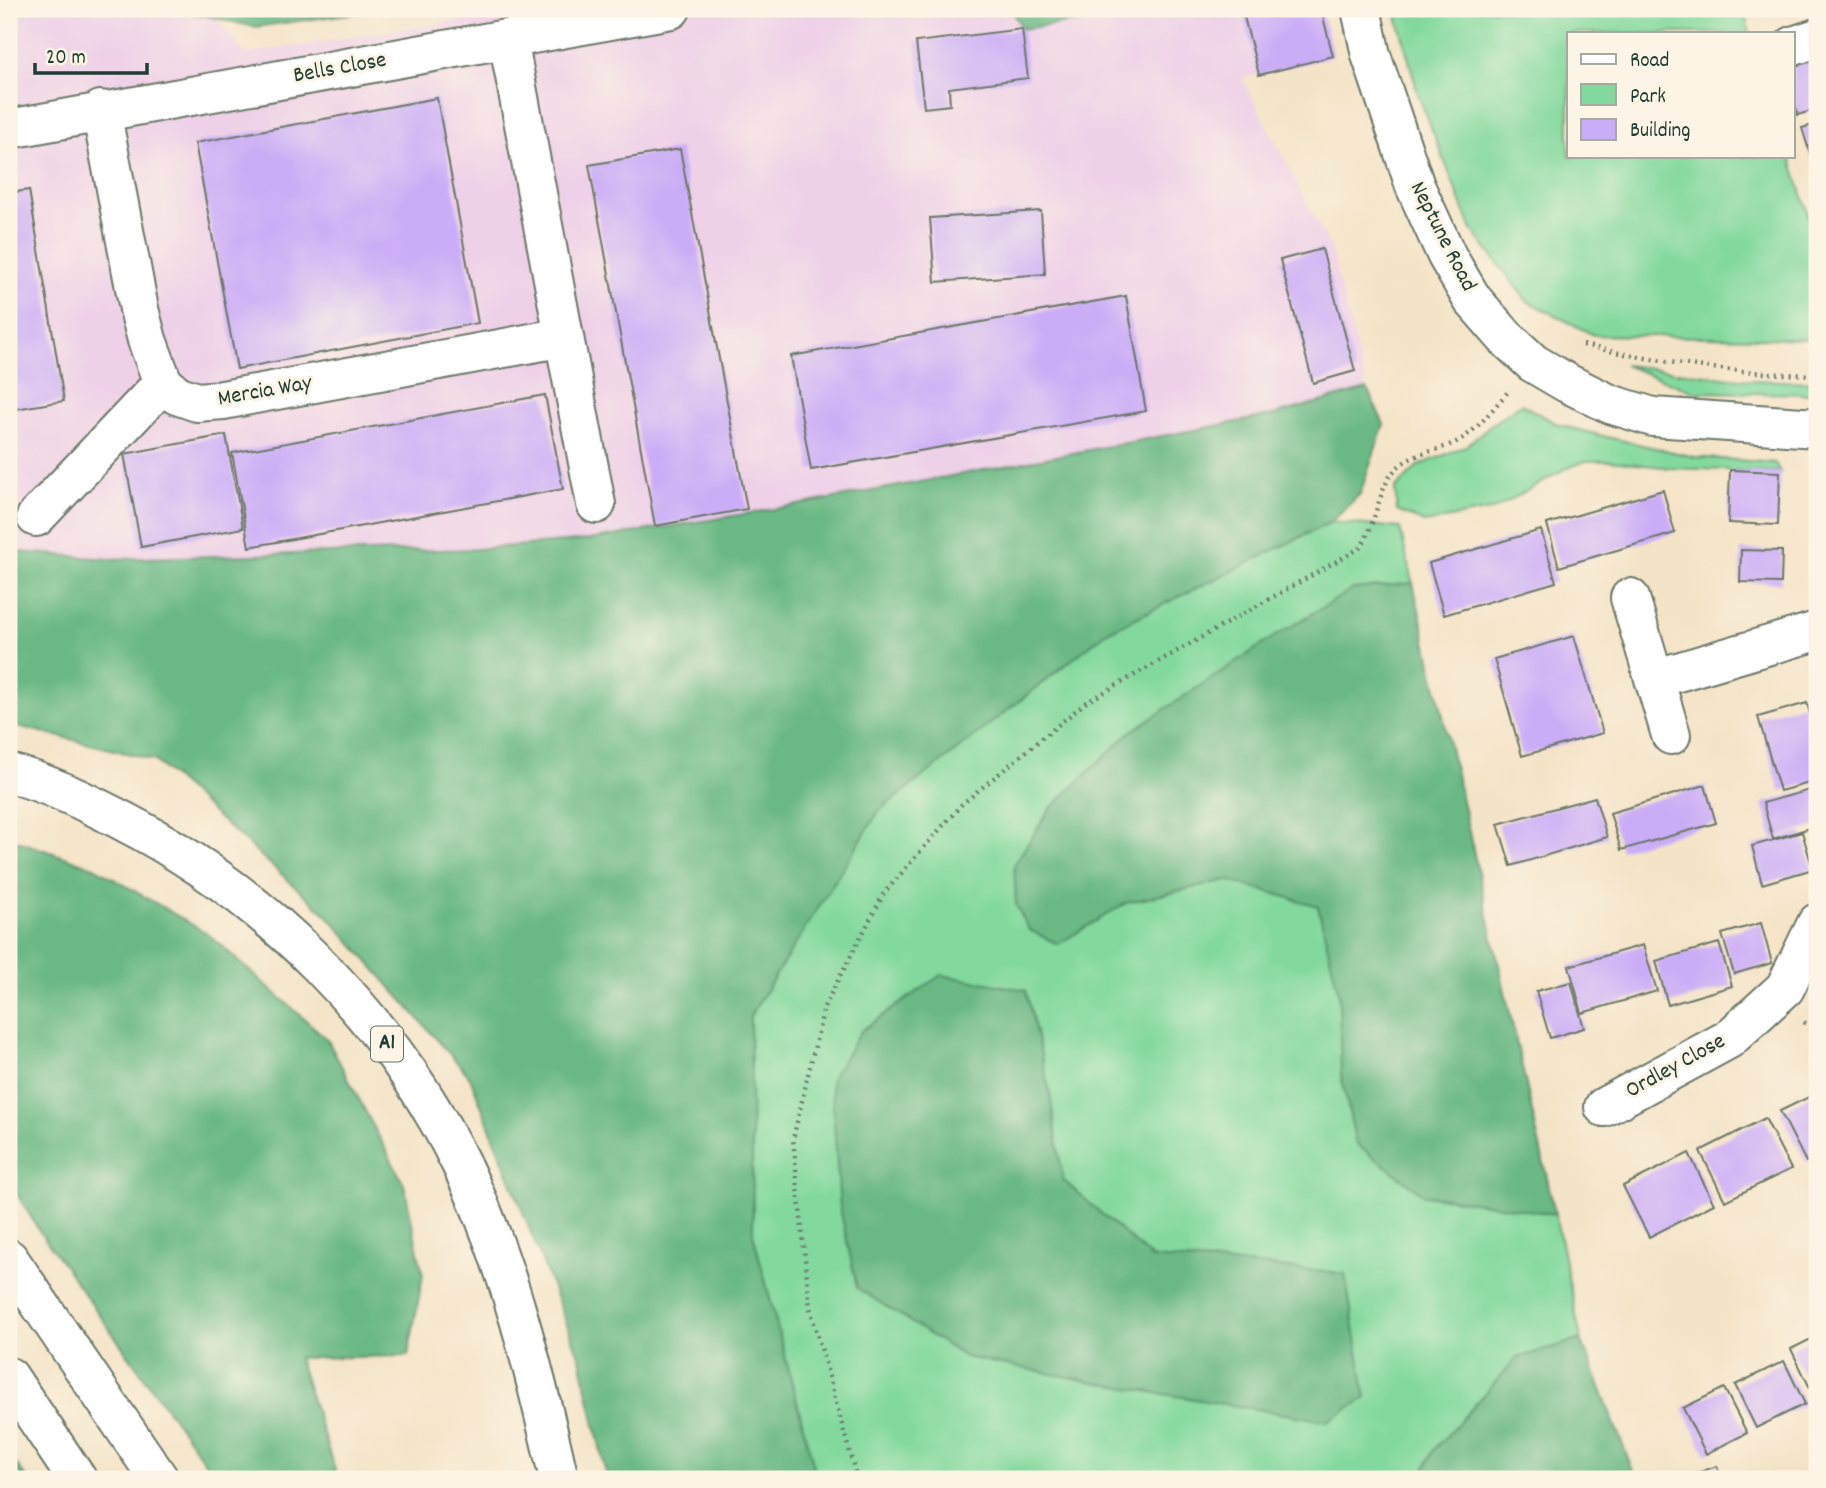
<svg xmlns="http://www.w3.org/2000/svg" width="1826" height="1488" font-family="Dekko,sans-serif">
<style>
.built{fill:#eed0e7}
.green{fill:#83d99d;stroke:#518b68;stroke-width:2}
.forest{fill:#6ab984;stroke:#447b5c;stroke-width:2}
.building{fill:#caadf7}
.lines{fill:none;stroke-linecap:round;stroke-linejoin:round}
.minor-casing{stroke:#6a7767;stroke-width:42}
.highway-casing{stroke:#6a7767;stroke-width:42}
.path{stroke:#6a7767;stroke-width:4.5;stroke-dasharray:2 5;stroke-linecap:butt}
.minor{stroke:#fff;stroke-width:38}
.highway{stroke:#fff;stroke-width:38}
.labels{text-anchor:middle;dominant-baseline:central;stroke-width:6;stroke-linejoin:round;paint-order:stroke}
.shield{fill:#fcf5e5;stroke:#617469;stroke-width:2}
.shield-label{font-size:21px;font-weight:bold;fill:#1f3d34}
.street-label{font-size:23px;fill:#1f3d34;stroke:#fcf5e5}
</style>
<rect width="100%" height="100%" fill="#fcf5e5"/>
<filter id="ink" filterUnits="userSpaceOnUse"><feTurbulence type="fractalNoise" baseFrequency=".0143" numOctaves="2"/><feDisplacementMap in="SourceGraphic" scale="14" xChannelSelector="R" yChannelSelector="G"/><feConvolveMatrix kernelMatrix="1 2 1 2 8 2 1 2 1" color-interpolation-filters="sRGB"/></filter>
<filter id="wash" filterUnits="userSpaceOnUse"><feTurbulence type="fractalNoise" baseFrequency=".00686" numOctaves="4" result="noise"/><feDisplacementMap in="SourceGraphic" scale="28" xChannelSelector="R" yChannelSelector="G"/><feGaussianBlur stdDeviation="1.57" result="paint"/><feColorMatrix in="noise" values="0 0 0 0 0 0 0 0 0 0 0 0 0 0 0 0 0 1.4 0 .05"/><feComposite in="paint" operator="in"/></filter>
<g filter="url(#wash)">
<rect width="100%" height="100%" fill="#f4e4c7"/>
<!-- built -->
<path class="built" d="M9 9H176L215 17 245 54 530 9H1321L1333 56 1242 78 1330 247 1367 389 1273 415 798 505 589 540 477 549 108 559 9 551Z"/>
<!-- green -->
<path class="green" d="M1395 9H1743L1750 33H1569V156H1790L1817 242V339L1594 335 1527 301 1472 230 1419 97Z
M1624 365 1748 380 1817 382V394L1695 392Z
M1521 404 1559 425 1611 438 1695 457 1775 463 1780 472 1671 468 1610 461H1586L1565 469 1495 509 1425 523 1397 511 1395 489 1418 466 1466 446 1489 426Z
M1331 522 1400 528 1555 1214 1581 1339 1636 1479H817L753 1234 750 1016 878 811 1107 632Z"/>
<!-- forest -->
<path class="forest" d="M176 9H386L255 27Z
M1011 9H1126L1127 15 1022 29Z
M1367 389 1384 424 1360 494 1331 522 1107 632 879 811 750 1016 753 1234 817 1479H607L580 1358 470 1077 328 916 154 760 9 724V551L108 559 477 549 589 540 798 505 1273 415Z
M1413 583 1555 1214 1424 1195 1356 1144 1341 1075 1339 995 1318 906 1227 880 1126 903 1058 944 1029 930 1016 905 1014 865 1050 809 1129 733 1272 638 1353 589Z
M9 838 94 867 208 934 327 1039 404 1184 423 1275 408 1356 298 1358 338 1479H217L40 1232 9 1181Z
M941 975 1026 990 1050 1094 1063 1180 1152 1258 1261 1265 1345 1274 1366 1398 1327 1421 1115 1386 965 1357 857 1288 840 1208 831 1079 861 1031Z
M1581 1339 1636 1479H1421L1433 1451 1517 1358Z
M9 1454 27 1479H9Z"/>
<g id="blocks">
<!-- building -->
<path class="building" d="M1242 9H1321L1333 56 1259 75Z
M1022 29 1028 78 949 88 950 105 924 108 916 42Z
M1817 57V109L1798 115 1793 97V64Z
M437 98 478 323 237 369 195 143Z
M1817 124V176L1802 128Z
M680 149 747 509 655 526 589 165Z
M29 190 64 401 9 410V193Z
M1041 211 1045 274 935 282 930 218Z
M1322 249 1355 371 1313 383 1280 260Z
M1126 296 1146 411 811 470 791 356Z
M545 395 563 489 249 547 232 453Z
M226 435 243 528 141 547 124 454Z
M1730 470 1780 472 1778 525 1728 523Z
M1663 490 1675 533 1559 567 1547 524Z
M1541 530 1556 582 1444 615 1429 563Z
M1741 550 1782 551 1781 583 1740 582Z
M1574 636 1603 733 1522 756 1494 659Z
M1807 703 1817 739V781L1780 791 1758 717Z
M1705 785 1716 823 1621 850 1610 813Z
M1817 788V826L1773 839 1763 803Z
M1595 797 1607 837 1511 866 1498 824Z
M1802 832 1813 869 1762 884 1752 846Z
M1761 923 1772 963 1734 974 1722 934Z
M1719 943 1732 986 1668 1005 1656 961Z
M1643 945 1657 991 1582 1013 1569 966Z
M1571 982 1584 1028 1550 1038 1536 991Z
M1817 1093V1156L1806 1162 1780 1111Z
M1765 1118 1791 1169 1725 1201 1700 1151Z
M1689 1153 1714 1204 1649 1237 1623 1186Z
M1817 1336V1387L1811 1390 1791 1349Z
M1784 1361 1805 1404 1756 1428 1735 1385Z
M1724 1388 1747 1433 1706 1454 1683 1408Z
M1717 1466 1721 1479H1679Z"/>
</g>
</g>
<g filter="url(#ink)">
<use href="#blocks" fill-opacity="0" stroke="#6a7767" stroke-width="2"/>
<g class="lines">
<!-- minor casing -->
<g class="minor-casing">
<path id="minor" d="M1361 9 1371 55 1415 186 1447 256 1472 299 1505 337 1533 363 1567 383 1610 404 1653 417 1817 428
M1793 46 1817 38
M101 110 139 309 147 340 163 383 177 395 197 402 223 400 564 337 508 39
M9 129 671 9
M564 337 596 504
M36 517 163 383
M1630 598 1671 735
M1654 679 1817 631
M1604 1107 1729 1039 1785 988 1817 923"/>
</g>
<!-- highway casing -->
<g class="highway-casing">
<path id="highway" d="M9 773C48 783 86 802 121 820 267 895 390 1017 462 1166 509 1264 535 1373 559 1479
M9 1259 159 1479
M9 1377 77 1479"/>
</g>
<!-- path -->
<path class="path" d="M1583 345C1660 363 1738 374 1817 375
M1804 1022 1817 1031
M857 1479 810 1308 793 1139 824 1007 884 893 962 804 1085 703 1360 548C1377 525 1378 483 1399 466 1417 451 1444 451 1463 438 1480 427 1494 407 1508 392"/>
<!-- minor -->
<use href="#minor" class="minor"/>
<!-- highway -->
<use href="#highway" class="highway"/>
</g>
</g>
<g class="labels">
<!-- shield labels -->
<rect class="shield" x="371" y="1026.5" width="32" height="35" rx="5"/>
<g class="shield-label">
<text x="387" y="1044">A1</text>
</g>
<!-- street labels -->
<g class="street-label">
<text transform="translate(340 69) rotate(-10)">Bells Close</text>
<text transform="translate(1442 237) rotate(63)">Neptune Road</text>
<text transform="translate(265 392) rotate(-10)">Mercia Way</text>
<text transform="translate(1676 1067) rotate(-29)">Ordley Close</text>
</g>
</g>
<!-- margin -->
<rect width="1826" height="1488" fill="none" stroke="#fcf5e5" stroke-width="35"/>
<!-- legend -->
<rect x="1567" y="32" width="228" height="126" fill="#fcf5e5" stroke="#a4ab9e" stroke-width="2"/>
<rect x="1581" y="54" width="35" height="10" fill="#ffffff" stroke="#a4ab9e" stroke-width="2"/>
<text x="1630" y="66" font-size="21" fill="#1f3d34">Road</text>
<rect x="1581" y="84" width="35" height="21" fill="#83d99d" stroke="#a4ab9e" stroke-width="2"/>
<text x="1630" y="102" font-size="21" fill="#1f3d34">Park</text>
<rect x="1581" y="119" width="35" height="21" fill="#caadf7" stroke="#a4ab9e" stroke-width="2"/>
<text x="1630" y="136" font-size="21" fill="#1f3d34">Building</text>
<!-- scale -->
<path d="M35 63v10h112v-10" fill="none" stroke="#1f3d34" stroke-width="3.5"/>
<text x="46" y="63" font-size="21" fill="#1f3d34" stroke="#fcf5e5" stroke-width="5" paint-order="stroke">20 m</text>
</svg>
